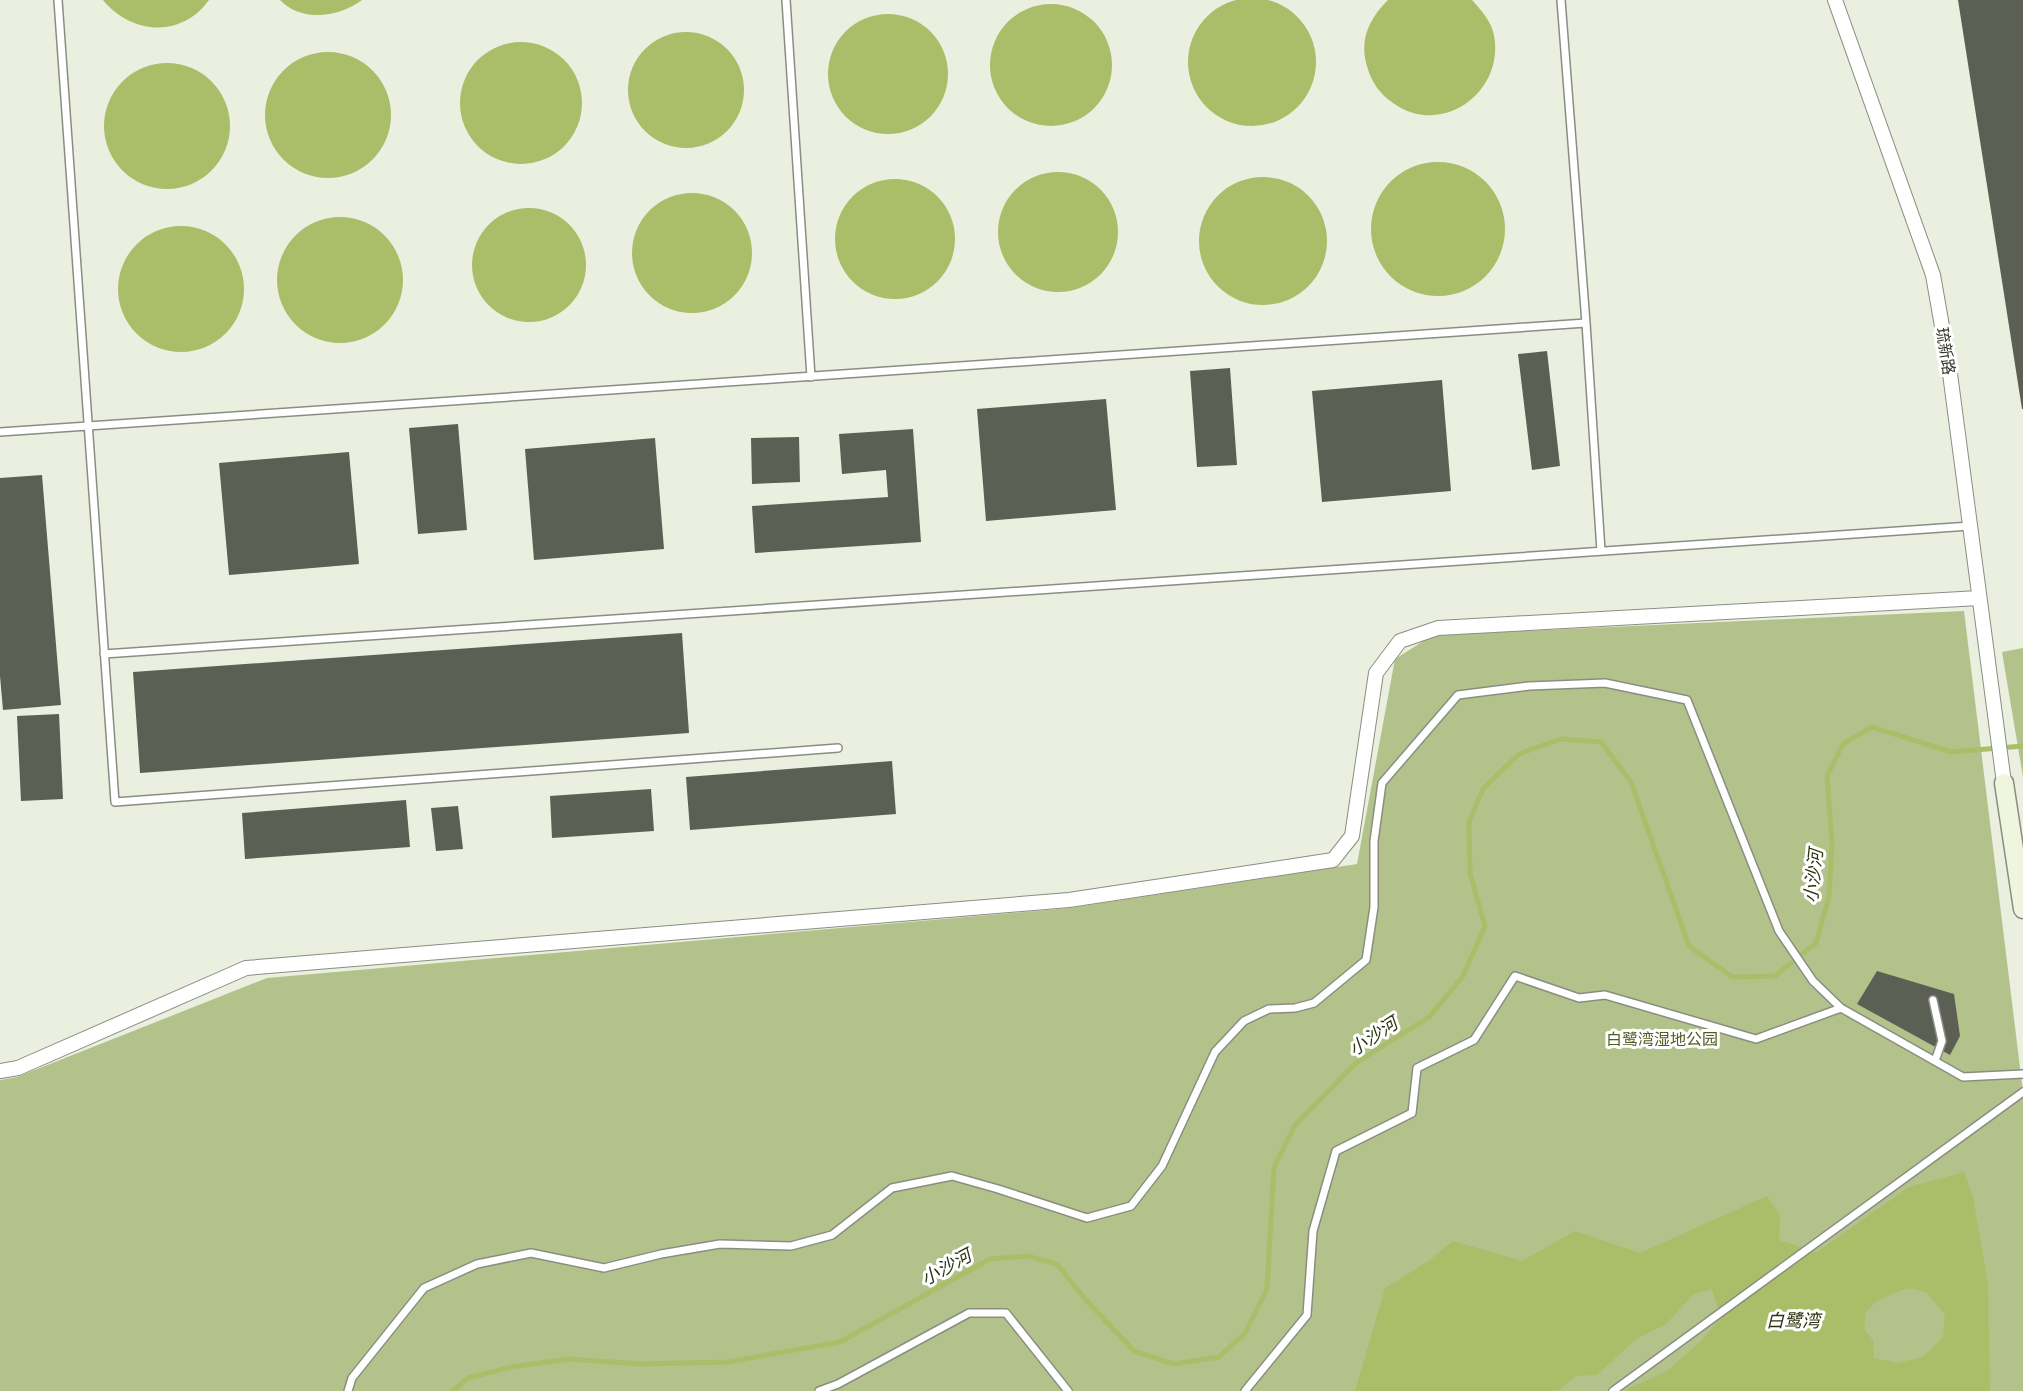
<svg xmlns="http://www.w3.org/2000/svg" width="2023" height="1391" font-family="'PT Sans Narrow','Noto Sans SC',sans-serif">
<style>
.green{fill:#b3c28a}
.water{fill:#aabe69;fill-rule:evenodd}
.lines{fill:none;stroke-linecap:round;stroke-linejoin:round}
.stream{stroke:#aabe69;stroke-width:5}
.building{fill:#5c5f53}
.lane-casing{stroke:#8a8e81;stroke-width:10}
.street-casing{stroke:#8a8e81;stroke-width:16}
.secondary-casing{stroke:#8a8e81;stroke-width:21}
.lane{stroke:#fff;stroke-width:7}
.street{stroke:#fff;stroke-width:14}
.secondary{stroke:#f0f5e0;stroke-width:18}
.labels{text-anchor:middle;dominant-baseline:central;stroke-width:6;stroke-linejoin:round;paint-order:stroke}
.street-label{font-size:16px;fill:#343630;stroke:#fff}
.park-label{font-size:16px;fill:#4f5c1f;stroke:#fff}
.water-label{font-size:18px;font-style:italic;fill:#2c340f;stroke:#fff}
</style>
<rect width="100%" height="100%" fill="#eaefe0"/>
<!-- green -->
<path class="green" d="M1964 611 2023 1092V1391H0V1080L17 1077 267 978 1070 908 1357 864 1395 659 1433 635Z
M2023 648V777L2002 652Z"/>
<!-- water -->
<path class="water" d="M1188 62a64 64 0 1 1 128 0a64 64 0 1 1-128 0Z
M103 0H209C205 5 201 10 196 14 165 38 126 28 103 0Z
M280 0H362C339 17 302 23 280 0Z
M1388 0H1472C1481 10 1491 21 1494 35 1505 93 1441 138 1393 103 1380 94 1371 82 1367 66 1359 40 1369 19 1388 0Z
M990 65a61 61 0 1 1 122 0a61 61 0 1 1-122 0Z
M828 74a60 60 0 1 1 120 0a60 60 0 1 1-120 0Z
M628 90a58 58 0 1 1 116 0a58 58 0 1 1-116 0Z
M460 103a61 61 0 1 1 122 0a61 61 0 1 1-122 0Z
M265 115a63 63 0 1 1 126 0a63 63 0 1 1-126 0Z
M104 126a63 63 0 1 1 126 0a63 63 0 1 1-126 0Z
M1371 229a67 67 0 1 1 134 0a67 67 0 1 1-134 0Z
M998 232a60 60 0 1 1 120 0a60 60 0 1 1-120 0Z
M1199 241a64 64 0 1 1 128 0a64 64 0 1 1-128 0Z
M835 239a60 60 0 1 1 120 0a60 60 0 1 1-120 0Z
M632 253a60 60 0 1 1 120 0a60 60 0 1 1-120 0Z
M472 265a57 57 0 1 1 114 0a57 57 0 1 1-114 0Z
M277 280a63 63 0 1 1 126 0a63 63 0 1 1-126 0Z
M118 289a63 63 0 1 1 126 0a63 63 0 1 1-126 0Z
M1964 1172 1973 1197 1988 1284 1990 1391H1623L1667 1371 1702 1340 1721 1318 1712 1289 1694 1294 1666 1324 1636 1339 1597 1375 1576 1376 1558 1391H1355L1385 1288 1430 1260 1453 1241 1522 1261 1575 1231 1640 1253 1767 1196 1780 1216 1779 1240 1817 1252 1909 1187ZM1907 1288 1926 1292 1945 1315 1943 1337 1923 1357 1897 1363 1874 1358 1873 1340 1864 1329 1866 1312 1877 1301Z"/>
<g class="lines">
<!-- stream -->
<path class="stream" d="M453 1391 468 1378 511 1367 569 1359 641 1364 727 1362 840 1342 990 1259 1027 1256 1057 1264 1085 1299 1134 1351 1174 1364 1219 1357 1245 1333 1267 1289 1274 1167 1295 1125 1356 1063 1429 1017 1463 976 1485 926 1470 873 1469 822 1483 789 1519 754 1561 739 1601 742 1631 782 1689 946 1732 977 1775 976 1816 943 1829 897 1832 842 1827 776 1843 744 1872 727 1951 752 2023 746"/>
</g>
<!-- building -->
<path class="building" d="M1958 0H2023V409H2022Z
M1547 351 1560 466 1532 470 1518 354Z
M1230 368 1237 465 1197 467 1190 371Z
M1442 380 1451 491 1322 502 1312 391Z
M1106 399 1116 510 986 521 977 409Z
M458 424 467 530 418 534 409 428Z
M913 429 921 542 755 553 752 506 888 497 886 470 842 474 839 434Z
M799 437 800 482 752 484 751 438Z
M655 438 664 549 534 560 525 449Z
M349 452 359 564 229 575 219 463Z
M42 475 61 705 3 710 0 676V478Z
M682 633 689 733 140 773 133 672Z
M59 714 63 799 21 801 17 716Z
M892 761 896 814 690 830 686 777Z
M651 789 654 831 552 838 550 796Z
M406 800 410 847 245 859 242 813Z
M458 806 463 849 436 851 431 808Z
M1877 971 1954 994 1960 1036 1950 1055 1857 1004Z"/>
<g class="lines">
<!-- lane casing -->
<g class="lane-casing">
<path id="lane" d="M58 0 115 802 838 748
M786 0 811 377
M1561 0 1586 323 1601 551
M0 432 1586 323
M104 654 1970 526
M1933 1000 1942 1041 1935 1061
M348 1391 352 1378 424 1288 477 1264 531 1253 604 1268 661 1254 720 1244 791 1246 832 1235 892 1188 952 1176 998 1189 1087 1218 1131 1206 1162 1166 1215 1052 1244 1021 1269 1009 1295 1008 1314 1003 1366 960 1374 907V841L1382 783 1458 695 1529 686 1605 683 1687 700 1779 931 1813 981 1841 1008 1963 1077 2023 1074
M819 1391 838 1384 969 1313H1006L1068 1391
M1245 1391 1307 1315 1313 1231 1336 1151 1412 1113 1417 1068 1474 1040 1515 976 1579 998 1605 995 1756 1039 1841 1008
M1613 1391 2023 1092"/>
</g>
<!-- street casing -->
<g class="street-casing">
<path id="street" d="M1835 0 1933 275 1949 366 2004 783
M0 1071 18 1068 246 968 1069 900 1333 860 1352 836 1376 673 1400 641 1438 628 1979 598"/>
</g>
<!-- secondary casing -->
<g class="secondary-casing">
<path id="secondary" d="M2004 783 2023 909"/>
</g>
<!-- lane -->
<use href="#lane" class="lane"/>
<!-- street -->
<use href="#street" class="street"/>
<!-- secondary -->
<use href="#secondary" class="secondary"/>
</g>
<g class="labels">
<!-- street labels -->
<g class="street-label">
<text transform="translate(1946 351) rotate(81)">琉新路</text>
</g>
<!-- park labels -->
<g class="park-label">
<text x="1662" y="1039">白鹭湾湿地公园</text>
</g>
<!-- water labels -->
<g class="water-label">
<text transform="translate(1813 876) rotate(-84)">小沙河</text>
<text transform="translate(1373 1036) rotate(-33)">小沙河</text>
<text transform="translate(946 1267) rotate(-29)">小沙河</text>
<text x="1793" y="1320">白鹭湾</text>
</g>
</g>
</svg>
